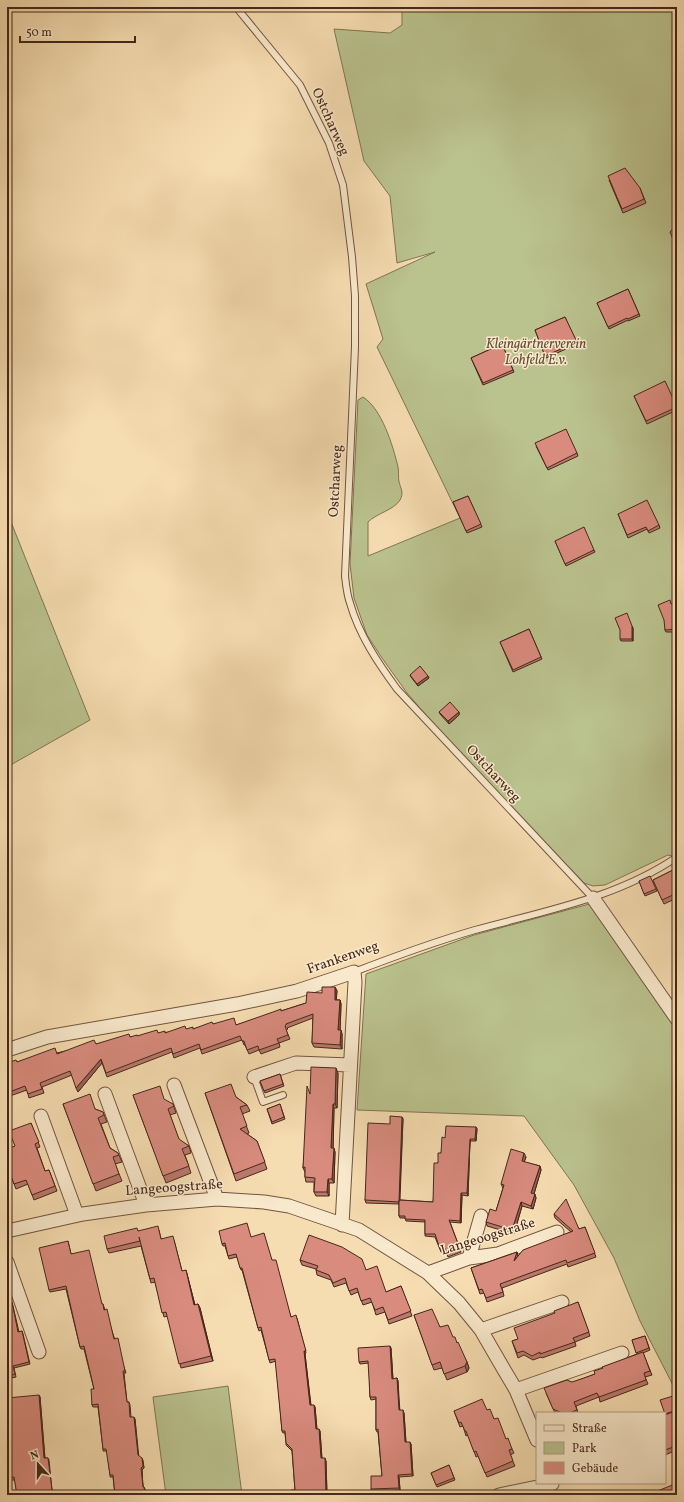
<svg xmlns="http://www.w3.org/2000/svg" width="684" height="1502" font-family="Vollkorn,serif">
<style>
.green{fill:#bac28d;stroke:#807454}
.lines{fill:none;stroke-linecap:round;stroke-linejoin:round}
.service-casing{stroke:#725440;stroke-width:8}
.minor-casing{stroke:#725440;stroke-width:15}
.service{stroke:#f9e9cc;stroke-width:6}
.minor{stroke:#f9e9cc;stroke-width:13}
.wall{fill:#bb786c;stroke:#46271a}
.shaded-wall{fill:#986158;stroke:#46271a}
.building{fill:#d98b7e;stroke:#46271a}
.labels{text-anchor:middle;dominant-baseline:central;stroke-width:3;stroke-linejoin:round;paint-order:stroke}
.street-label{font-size:14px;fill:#46271a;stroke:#f9e9cc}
.park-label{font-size:14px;font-style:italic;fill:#634e37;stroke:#f9e9cc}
</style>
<rect width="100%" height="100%" fill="#f6ddb1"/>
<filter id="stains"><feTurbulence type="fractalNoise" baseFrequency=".005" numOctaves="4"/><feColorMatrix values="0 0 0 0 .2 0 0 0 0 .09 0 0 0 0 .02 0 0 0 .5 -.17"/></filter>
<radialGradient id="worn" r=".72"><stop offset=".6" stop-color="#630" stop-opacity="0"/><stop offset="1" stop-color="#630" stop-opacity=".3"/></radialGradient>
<!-- green -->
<path class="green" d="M402 7H677V857L668 855 605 885 593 886 584 883 451 744 407 693 382 658 367 635 354 598 350 564 358 400 363 397C382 409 393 446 398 467 399 472 398 477 399 482 401 489 404 493 400 500 394 510 377 513 368 522V556L460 518 377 347 383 339 366 284 435 252 397 263 390 196 364 161 334 29 390 33 402 25Z
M7 512 90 720 7 767Z
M597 902 677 1014V1393L640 1321 614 1258 574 1185 524 1116 357 1110 366 974 474 935Z
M228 1386 242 1495H166L153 1397Z"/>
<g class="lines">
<!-- service casing -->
<g class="service-casing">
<path id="service" d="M236 7 300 85 329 143 343 185 352 257 355 296V347L345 576C346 585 347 595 350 603 359 635 378 663 397 689L593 898
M354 972C393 957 434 942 475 930 544 911 617 898 677 857
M254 1077 263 1102 283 1095"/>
</g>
<!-- minor casing -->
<g class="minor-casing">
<path id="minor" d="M593 898 677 1019
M7 1050 47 1037 237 1004 297 991 354 972 355 982 342 1225
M254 1077 296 1063 350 1065
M174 1085 217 1199
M105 1094 146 1205
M41 1116 77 1215
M7 1231 83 1214 146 1205 217 1199 264 1202 289 1206 359 1230 428 1273 459 1303 481 1330 503 1368 516 1390 537 1440
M469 1258 481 1216
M7 1262 39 1352
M428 1273 469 1258 498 1254 557 1232
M481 1330 562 1302
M516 1390 622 1353
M499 1495 552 1484"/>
</g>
<!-- service -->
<use href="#service" class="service"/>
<!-- minor -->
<use href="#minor" class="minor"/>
</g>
<!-- wall -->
<path class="wall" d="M609 180 640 188 646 203 623 213Z
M628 289 640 316 628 321V320L609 329 597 303Z
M565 317 577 344 546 358 535 330Z
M502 344 514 372 483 385 471 358Z
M634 396 677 406V410L647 424Z
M536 446 577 453 578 456 548 470Z
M468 496 482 527 467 533 453 502Z
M618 514 659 525 660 528 649 533 647 529 628 538Z
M555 541 594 550 595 552 566 566Z
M677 601V632H666L665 630 671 604Z
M633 628V641H621L620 639Z
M529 629 542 659 513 672 500 642Z
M410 675 428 676 429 678 418 686 411 677Z
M439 712H459V715L449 724 440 714Z
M677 868V898L664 904 653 880Z
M639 881 656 889 657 891 645 896Z
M335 987 337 991 336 1000H340L341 1004 340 1030 342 1034V1049L314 1047 312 1043 313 1018 287 1028 288 1029 286 1030 290 1039 279 1043 280 1047 261 1054 259 1050 249 1054 245 1045H244L242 1040 202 1054 200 1048 174 1058 172 1052 107 1077 102 1063 78 1092 72 1075 42 1087 44 1093 29 1098 27 1090 7 1097V1063L17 1062 96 1044 130 1037 193 1029 213 1024 236 1025 281 1011 306 1003 322 993Z
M338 1073 337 1108H334L333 1148 335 1152 334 1183H329V1196H316L314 1192V1182H306L305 1177V1172L303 1168 310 1094Z
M280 1074 284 1086 265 1093 260 1081Z
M205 1093 236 1097 247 1105 250 1111 242 1114 249 1133 247 1134 257 1141 267 1169 236 1181Z
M133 1095 173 1104 176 1113 170 1115 179 1140 189 1146 191 1153 185 1155 191 1173 166 1183Z
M63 1104 95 1109 103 1112 107 1122 101 1124 110 1148 118 1153 122 1162 115 1164 122 1181 96 1191Z
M280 1104 285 1119 272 1124 267 1109Z
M402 1117 403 1119 400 1200 433 1202 438 1163 441 1153 445 1138 476 1127 477 1129 476 1141H470L468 1196 462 1195 461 1223 450 1222 461 1252 448 1257 446 1250 441 1252 435 1237 425 1236V1222L406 1221 405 1218H400L399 1216V1204L366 1203 365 1200 390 1124Z
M31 1123 40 1147 37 1148 45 1171 49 1170 57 1191 34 1200 28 1184 16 1189 7 1165 15 1146Z
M526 1157 524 1162 540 1166 541 1170 534 1194 536 1198 533 1209 522 1206 514 1234 487 1226 486 1222 496 1211 503 1188 501 1184Z
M554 1214 579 1229 585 1227 596 1257 568 1267 567 1264 502 1288 504 1296 487 1302 484 1293 480 1294 471 1268 517 1252 518 1256 571 1232 555 1218Z
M159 1230 161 1239 174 1240 182 1271 187 1274 195 1305 198 1304 200 1308 213 1361 181 1368 168 1316 164 1317 155 1282 151 1283 141 1246 109 1253 107 1249 138 1231Z
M251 1237 272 1260 291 1317 297 1318 306 1353 305 1354 311 1405 315 1407 317 1429 320 1431 322 1458 326 1461 327 1495H292L295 1490 292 1451 286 1445V1443L285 1433H283L282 1431 276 1361 270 1363 261 1330 259 1331 258 1328 242 1270H241L237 1257 229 1259 225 1246H223L222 1244Z
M68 1241 71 1254 102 1304H103L126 1373H124L127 1402H129L130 1405 131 1417 135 1419 138 1456 143 1460 144 1468 142 1470 143 1487H144L145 1489 146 1494H148L149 1495H115L113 1477H110V1475L107 1451H103V1449L98 1407H93L92 1405 94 1389 84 1349H81L80 1347 66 1289 50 1292 49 1290Z
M300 1260 366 1270 386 1292 401 1286 412 1316 389 1324 385 1312 376 1315 372 1302 363 1305 358 1292 351 1295 346 1283 334 1287 331 1280 317 1275 316 1270V1269L302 1265Z
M7 1301V1303L12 1302 19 1332 22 1331 23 1334 30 1364 14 1368 16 1377 7 1379Z
M578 1302 590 1336 575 1342 576 1346 542 1358 541 1357 533 1360 524 1355 518 1358 512 1341 518 1339 555 1313Z
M414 1315 440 1327 453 1337 457 1343 467 1362 469 1368 467 1372 447 1380 442 1368 434 1370Z
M645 1336 650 1350 643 1353 652 1375 645 1377 648 1384 600 1402 599 1397 576 1406 578 1413H555L546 1393 595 1374 603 1368 637 1354 632 1340Z
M391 1348 393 1379 397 1378 398 1381 399 1410 404 1413 406 1442 411 1444 413 1476 399 1477 400 1490 372 1492 371 1489 382 1476 378 1432H377L376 1430V1399L371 1400 370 1397 369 1363 360 1364 359 1362Z
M39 1395 40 1397 45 1458H48L49 1460 52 1490 54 1493V1495H17L15 1480H11L10 1478 8 1441Z
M677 1403V1413H676L677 1416V1450L665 1455V1415Z
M487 1410 494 1419 512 1449 514 1453 510 1455 515 1466 487 1477 478 1456 476 1457 468 1435 466 1436 463 1426 460 1427 454 1411Z
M449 1465 455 1480 437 1487 431 1473Z"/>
<!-- shaded-wall -->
<path class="shaded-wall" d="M632 626 633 628V641L632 639Z
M428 676 429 678 418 686 417 684Z
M459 712V715L449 724 448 721Z
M335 987 337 991 336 1004 335 1000Z
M340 1000 341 1004 340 1034 338 1030Z
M341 1030 342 1034V1049L340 1045Z
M101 1059 102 1063 78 1092 76 1088Z
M336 1068 338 1073 337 1108 335 1104Z
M333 1104 334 1108 333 1152 331 1148Z
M402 1117 403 1119 399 1204V1202Z
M476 1127 477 1129 476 1141 475 1139Z
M470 1139V1141L468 1196 467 1193Z
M334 1148 335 1152 334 1183 332 1179Z
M524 1153 526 1157 523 1165 522 1161Z
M540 1166 541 1170 533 1197 531 1193Z
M328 1179 329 1183V1196L327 1192Z
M461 1193 462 1195 461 1223 460 1221Z
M535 1194 536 1198 533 1209 531 1206Z
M521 1202 522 1206 514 1234 512 1230Z
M517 1252 518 1256 514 1261Z
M186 1270 187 1274 196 1309 194 1305Z
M198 1304 200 1308 213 1361 211 1356Z
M390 1346 391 1348 393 1381 392 1379Z
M304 1351 305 1354 311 1408 310 1405Z
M467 1362 469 1368 467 1372 465 1366Z
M397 1378 398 1381 400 1413 399 1410Z
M39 1395 40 1397 45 1461 44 1458Z
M314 1405 315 1407 317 1431 316 1429Z
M403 1410 404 1413 406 1444 405 1442Z
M134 1417 135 1419 139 1458 138 1455Z
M319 1429 320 1431 322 1461 321 1458Z
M410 1442 411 1444 413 1476 412 1474Z
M142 1458 144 1468 142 1470 143 1489V1487L141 1468Z
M325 1458 326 1461 327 1495H326Z
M398 1475 399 1477 400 1490 399 1488Z"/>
<!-- building -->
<path class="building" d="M625 168 640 188 644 199 622 209 608 176Z
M677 224V243L675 244 670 232Z
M628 289 639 314 628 319 627 318 608 327 597 303Z
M565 317 577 342 545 356 535 330Z
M502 344 513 370 483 383 471 358Z
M665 381 677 407 646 421 634 396Z
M566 429 577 453 547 468 535 443Z
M468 496 481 524 466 531 453 502Z
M647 500 659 525 648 531 646 527 627 535 618 514Z
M584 527 594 550 565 564 555 541Z
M670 600 671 604 677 601V629L665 630 664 620 658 605Z
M627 613 632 626V639H620V630L615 618Z
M529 629 541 657 513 670 500 642Z
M420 666 428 676 417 684 410 675Z
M450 702 459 712 448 721 439 712Z
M677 707V716L673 710Z
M677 868V893L662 900 653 880Z
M650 876 656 889 644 894 639 881Z
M322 987H335V1000H340L338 1030H341L340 1045 312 1043 313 1014 286 1024V1025L285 1026 288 1035 277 1039 279 1043 259 1050 258 1046 247 1050 244 1041H242L240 1036 201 1050 199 1044 173 1054 171 1048 106 1073 101 1059 76 1088 70 1071 40 1083 42 1089 28 1094 25 1086 7 1093V1063L16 1060 17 1062 55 1048 57 1054 94 1040 96 1044 129 1034 130 1037 137 1035V1036L157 1030 158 1033 165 1031V1033L185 1026 186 1029 193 1027V1029L212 1022 213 1024 234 1018 236 1025 273 1012 281 1009V1011L306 1003 307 992 322 993Z
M311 1067 336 1068 335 1104H333L331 1148H334L332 1179H328L327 1192H314L315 1178 305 1177V1167L303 1168 307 1086 310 1094Z
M280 1074 283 1084 264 1091 260 1081Z
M231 1084 236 1097 247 1105 240 1107 247 1126 240 1129 257 1141 265 1162 234 1174 205 1093Z
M160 1086 164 1099 173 1104 174 1106 168 1109 179 1139 189 1146 182 1149 189 1166 163 1176 133 1095Z
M90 1094 95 1109 103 1112 104 1115 98 1118 110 1148 118 1153 119 1155 113 1157 119 1174 93 1184 63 1104Z
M280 1104 284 1117 272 1122 267 1109Z
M390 1116 402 1117 399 1202 365 1200 368 1123 390 1124Z
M31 1123 39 1142 35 1144 45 1171 49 1170 55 1186 32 1195 26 1180 14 1184 7 1165V1149L15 1146 9 1131Z
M446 1126 476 1127 475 1139H470L467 1193H461L460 1221 449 1220 460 1249 447 1254 445 1248 440 1249 435 1234H425V1220L405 1219V1216H399V1200L433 1202 434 1163H438V1153H441L442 1137 445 1138Z
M511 1149 524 1153 522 1161 540 1166 531 1193 535 1194 531 1206 521 1202 512 1230 486 1222 490 1209 496 1211 504 1185 501 1184Z
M566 1199 579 1229 585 1227 595 1253 567 1263 566 1260 500 1284 503 1292 486 1298 482 1289 479 1290 471 1268 517 1252 514 1261 523 1250 573 1231 554 1214Z
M247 1223 251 1237 264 1233 272 1260H276L291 1317 296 1315 306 1351H304L310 1405H314L316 1429H319L321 1458H325L326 1495H292L291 1490H295L292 1449 286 1443 285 1431H282L275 1359 269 1360 261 1327 258 1328 242 1268H240L236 1254 228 1256 225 1243 222 1244 219 1231Z
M158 1226 161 1239 173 1236 182 1271 186 1270 194 1305 198 1304 211 1356 179 1364 166 1312 162 1313 154 1278 150 1279 139 1237 140 1241 107 1249 104 1236 137 1228 138 1231Z
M309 1235 342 1247 362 1259 366 1270 377 1266 386 1292 401 1286 411 1311 388 1320 383 1307 375 1310 370 1298 361 1301 357 1288 349 1291 345 1278 333 1283 329 1275 316 1270 318 1266 300 1260Z
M68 1241 71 1254 89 1250 102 1304H103L104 1310 107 1309 114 1339 118 1338 125 1371H123L127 1402H129L130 1417H134L138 1455 142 1458 143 1466 141 1468 143 1487H144L145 1494H148V1495H115L113 1475H110L106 1449H103L98 1404 92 1405 91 1389H94L84 1346 80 1347 66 1286 49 1290 39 1248Z
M7 1302V1303L12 1302 18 1332 22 1331 29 1362 13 1366 15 1374 7 1376Z
M578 1302 589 1332 573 1338 575 1342 540 1354V1352L532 1356 523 1351 517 1353 512 1341 518 1339 514 1328 555 1313 554 1311Z
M432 1309 440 1327 448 1325 453 1337H455L457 1343 458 1342 467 1362 465 1366 444 1374 440 1362 432 1365 414 1315Z
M645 1336 649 1348 636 1353 632 1340Z
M390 1346 392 1379 397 1378 399 1410H403L405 1442H410L412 1474 398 1475 399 1488 371 1489V1476H382L378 1429 376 1430V1397H370L368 1361 359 1362 358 1348Z
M643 1352 650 1371 644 1373 646 1380 599 1397 597 1393 574 1402 577 1410 569 1413H562L553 1409 544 1388 567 1380 572 1382 584 1378 595 1374 594 1371 603 1368 602 1367Z
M39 1395 44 1458H48L52 1490H53L54 1495H17L14 1477 10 1478 7 1453V1441H8L7 1429V1398Z
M673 1396 677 1403V1410L665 1414 660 1400Z
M482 1399 487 1410 490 1409 494 1419 498 1418 506 1439 508 1438 512 1449 509 1450 513 1461 485 1473 476 1451 474 1452 466 1431H465L461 1422 459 1423 454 1411Z
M675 1411 677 1416V1443L676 1446 665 1450V1415Z
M449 1465 454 1478 436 1485 431 1473Z
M677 1483V1495H648Z
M645 1490 647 1495H633Z"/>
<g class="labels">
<!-- street labels -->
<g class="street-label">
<text transform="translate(330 122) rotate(66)">Ostcharweg</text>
<text transform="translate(336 481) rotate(-87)">Ostcharweg</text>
<text transform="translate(493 774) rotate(47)">Ostcharweg</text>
<text transform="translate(343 958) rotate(-19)">Frankenweg</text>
<text transform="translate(174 1188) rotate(-4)">Langeoogstraße</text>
<text transform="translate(488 1237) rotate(-17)">Langeoogstraße</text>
</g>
<!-- park labels -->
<g class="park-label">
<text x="536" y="344">Kleingärtnerverein<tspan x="536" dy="16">Lohfeld E.v.</tspan></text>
</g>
</g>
<!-- margin -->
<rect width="684" height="1502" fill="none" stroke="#f6ddb1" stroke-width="24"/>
<rect x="8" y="8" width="668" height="1486" fill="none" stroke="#46271a" stroke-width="2"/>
<rect x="12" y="12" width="660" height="1478" fill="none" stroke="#46271a"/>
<!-- legend -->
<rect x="536" y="1412" width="130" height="72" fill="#f9e9cc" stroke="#b19b85"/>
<rect x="544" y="1425" width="20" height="6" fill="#f9e9cc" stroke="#b19b85"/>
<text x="572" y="1432" font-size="12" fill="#46271a">Straße</text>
<rect x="544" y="1442" width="20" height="12" fill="#bac28d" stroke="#b19b85"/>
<text x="572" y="1452" font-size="12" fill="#46271a">Park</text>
<rect x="544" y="1462" width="20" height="12" fill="#d98b7e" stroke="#b19b85"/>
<text x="572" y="1472" font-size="12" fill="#46271a">Gebäude</text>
<!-- north arrow -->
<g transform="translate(38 1464) rotate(339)" stroke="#f9e9cc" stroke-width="3" paint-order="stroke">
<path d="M0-3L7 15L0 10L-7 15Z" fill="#46271a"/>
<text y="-6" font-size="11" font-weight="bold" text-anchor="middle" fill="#46271a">N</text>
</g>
<!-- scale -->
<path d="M20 36v6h115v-6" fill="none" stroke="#46271a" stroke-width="2"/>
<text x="26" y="36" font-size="12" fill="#46271a" stroke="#f9e9cc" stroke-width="3" paint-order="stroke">50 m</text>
<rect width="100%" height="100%" filter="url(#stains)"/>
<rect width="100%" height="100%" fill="url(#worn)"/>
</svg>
